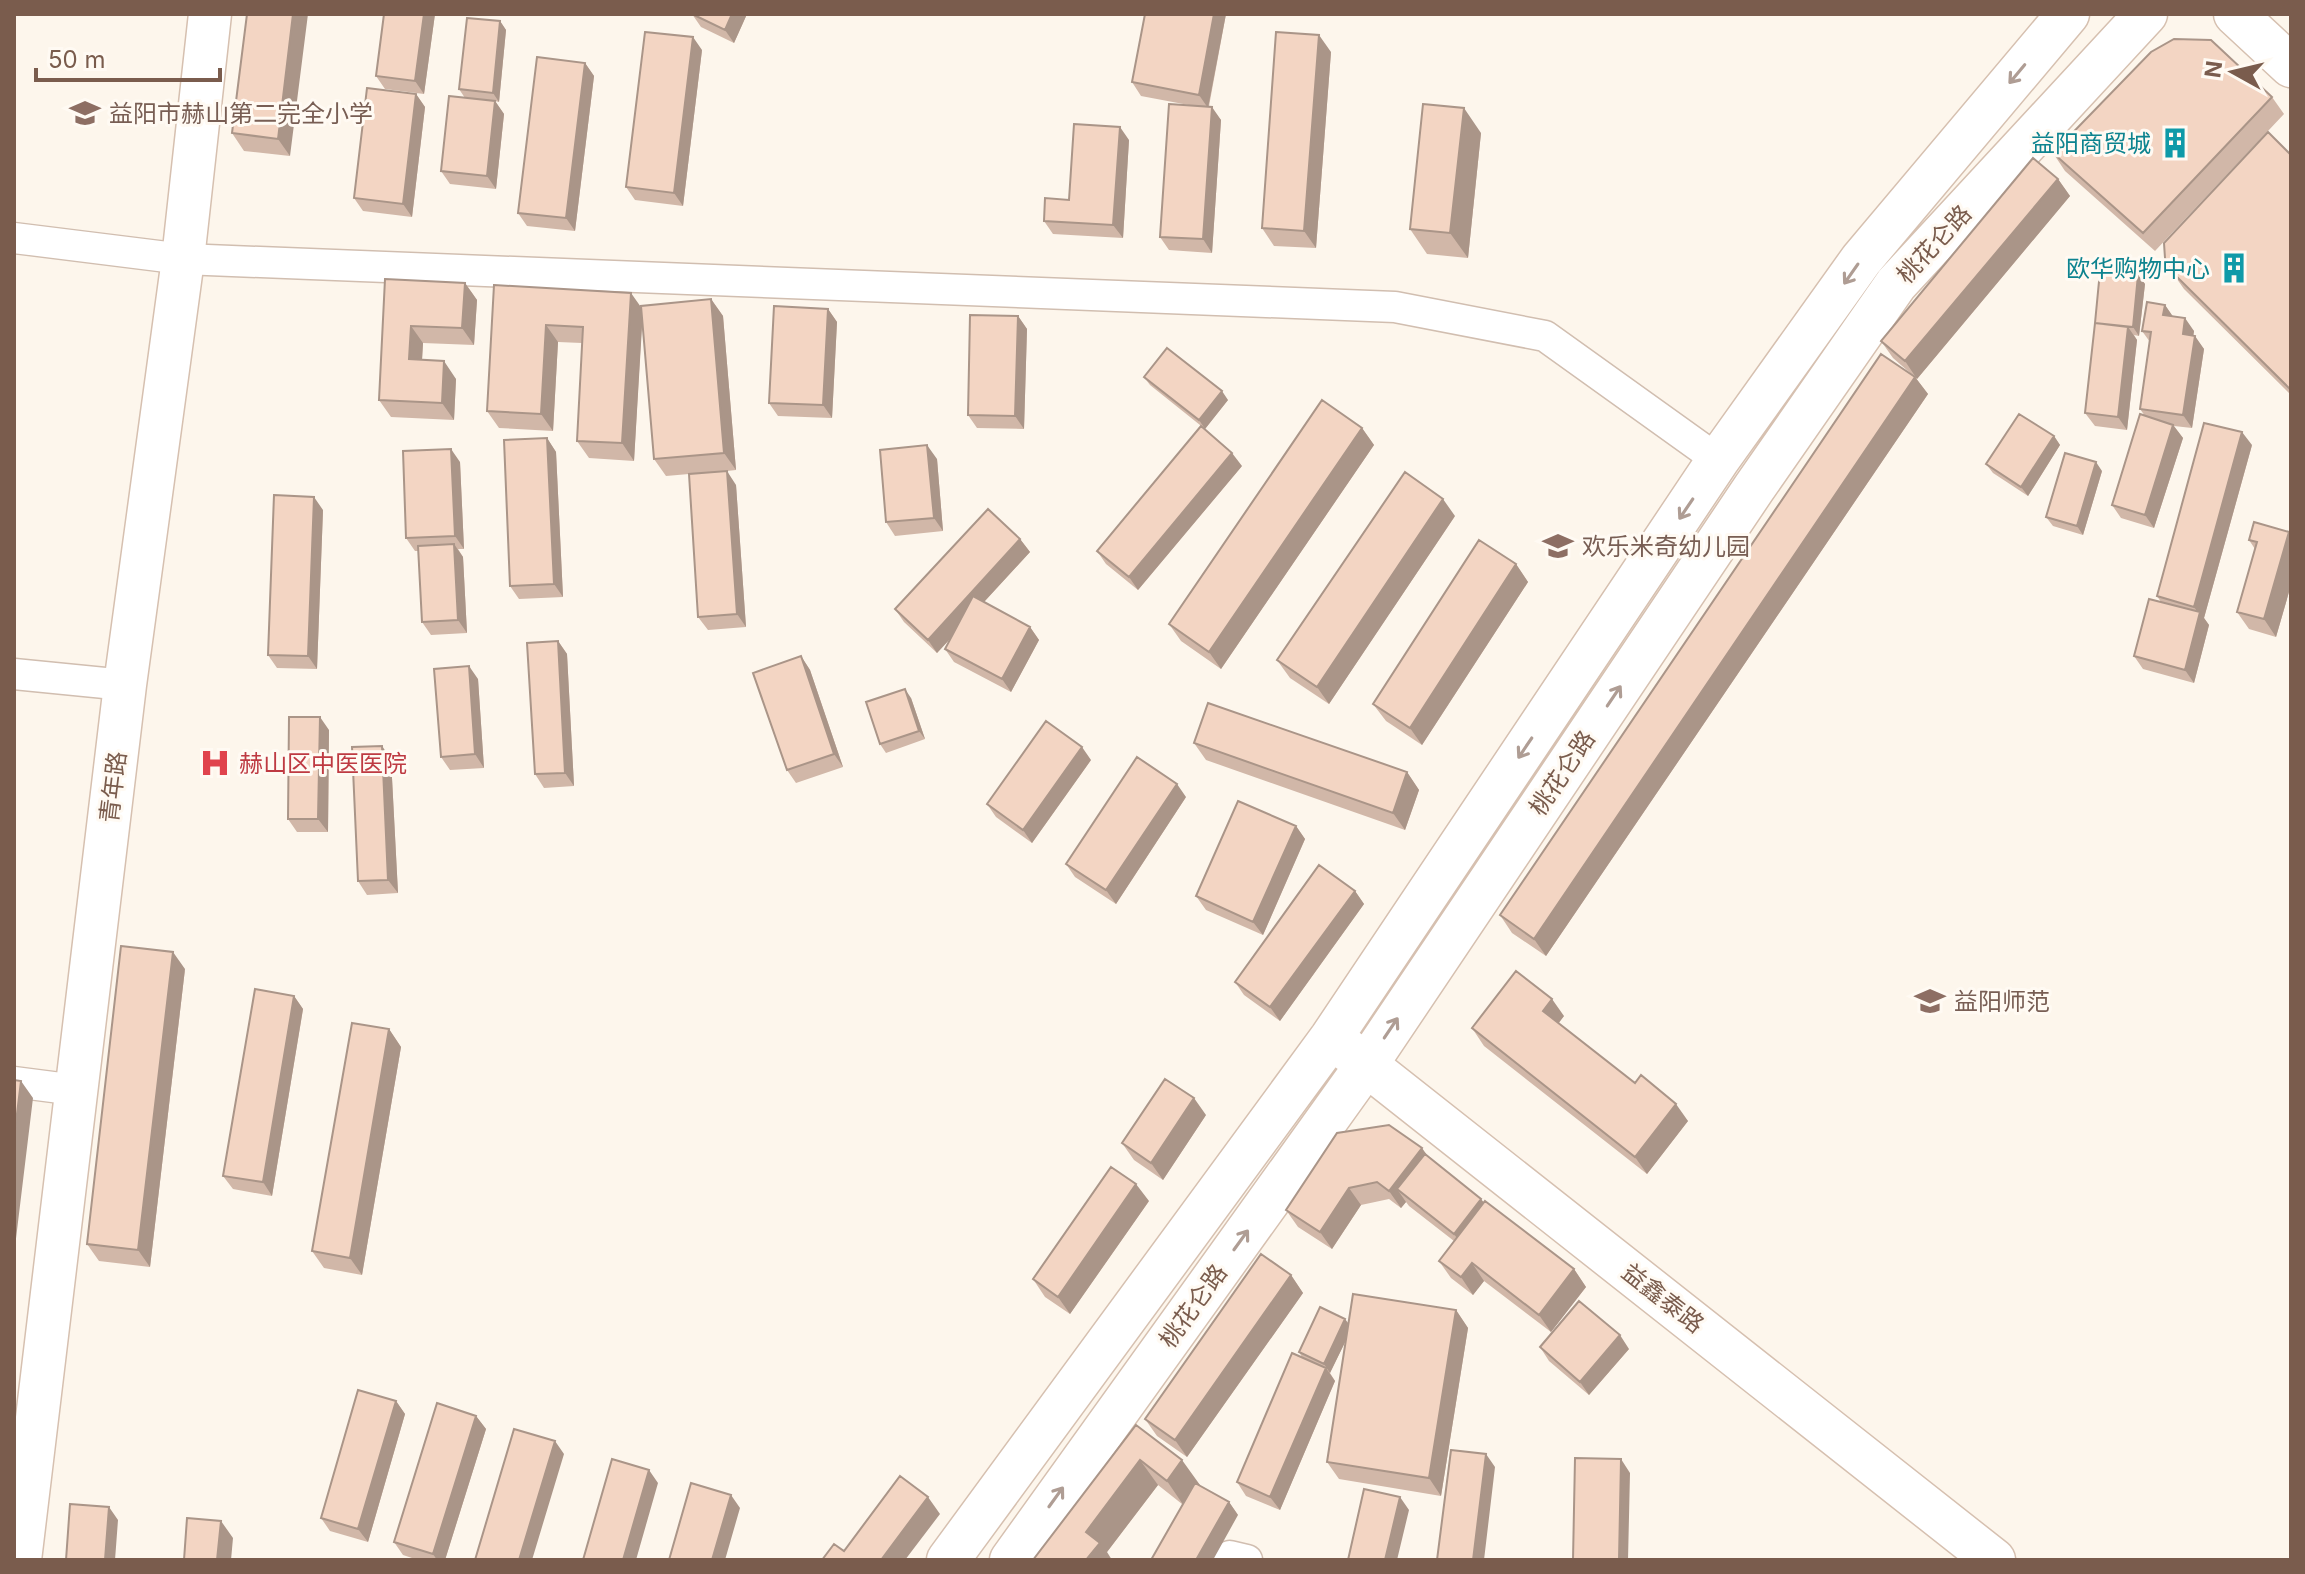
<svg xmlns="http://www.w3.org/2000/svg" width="2305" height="1574" font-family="Inter,'Noto Sans SC',sans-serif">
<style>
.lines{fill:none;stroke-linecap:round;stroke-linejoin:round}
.street-casing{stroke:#d1beb0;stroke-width:33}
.secondary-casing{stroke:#d6c0b0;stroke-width:45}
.street{stroke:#fff;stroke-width:30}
.secondary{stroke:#fff;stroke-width:42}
.wall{fill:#d1b7a8}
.shaded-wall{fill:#aa9588}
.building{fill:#f3d5c3;stroke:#aa9588;stroke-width:2}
.oneway{stroke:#af9d94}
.labels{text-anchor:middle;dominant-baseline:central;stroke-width:6;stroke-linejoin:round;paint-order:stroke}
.education-label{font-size:24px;fill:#785e54;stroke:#fffaf3;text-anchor:start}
.culture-label{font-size:24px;fill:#0d838f;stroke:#fffaf3;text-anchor:end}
.street-label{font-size:24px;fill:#7a5c4d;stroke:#fffaf3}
.health-label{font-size:24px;fill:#be3a42;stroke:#fffaf3;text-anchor:start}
</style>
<rect width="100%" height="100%" fill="#fdf6ec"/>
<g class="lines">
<!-- street casing -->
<g class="street-casing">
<path id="street" d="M14 238 183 259 1395 307 1545 336 1718 460
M14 674 125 685
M14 1082 76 1090
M1227 1560 1230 1556 1247 1560"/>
</g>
<!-- secondary casing -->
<g class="secondary-casing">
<path id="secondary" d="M2235 14 2291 66
M1345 1048 1994 1560
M20 1560 125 685 183 259 210 14
M948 1560 1331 1038 1718 460 1861 260 2068 14
M1011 1560 1367 1064 1754 488 1896 284 2146 14"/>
</g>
<!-- street -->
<use href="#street" class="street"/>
<!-- secondary -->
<use href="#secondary" class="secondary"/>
</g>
<!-- wall -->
<path class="wall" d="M247 14 290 156 244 151 232 133Z
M384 14H435L424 94 385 89 376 76Z
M692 14H747L734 43 701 27Z
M1226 14 1209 106 1221 120 1212 253 1169 250 1160 237 1194 106 1141 96 1132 82Z
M500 21 506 30 499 102 495 101 504 114 496 189 450 184 441 171 465 98 459 89Z
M702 50 683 206 635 200 626 187Z
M1331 52 1316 248 1274 246 1262 228Z
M585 63 594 76 575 231 527 226 518 213Z
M416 94 425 107 412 217 363 211 354 198Z
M2272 97 2284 114 2155 251 2065 171 2053 153Z
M1481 133 1468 258 1427 254 1410 229Z
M1129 140 1123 238 1053 234 1044 221 1069 200Z
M2291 155V395L2184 289 2172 272Z
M2058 179 2070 196 1917 379 1893 358 1881 341Z
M2138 275 2145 284 2139 336 2134 335 2137 340 2127 430 2095 426 2085 413Z
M385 279 465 283 477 300 474 345 423 343 422 360 456 379 454 420 391 417 379 400Z
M494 285 641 308 711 299 723 316 736 470 700 474 736 485 746 627 708 630 698 617 689 474 666 476 654 459 642 321 634 461 589 458 577 441 582 343 558 342 553 431 499 428 487 411Z
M2165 305 2173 317 2194 331 2193 335 2204 349 2192 428 2174 426 2183 438 2154 528 2121 518 2112 505 2145 416 2140 409 2150 342 2142 331Z
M828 309 837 322 832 418 778 416 769 403Z
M1018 316 1027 329 1024 429 977 428 968 415Z
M1144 377 1228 400 1205 429 1150 385Z
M1915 377 1928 394 1546 956 1512 933 1500 915Z
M1362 428 1374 445 1221 669 1181 641 1169 624Z
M2054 436 2060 445 2028 496 1993 473 1986 464Z
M547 438 556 452 563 597 519 599 510 586Z
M2252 445 2204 618 2209 625 2194 683 2143 669 2134 656 2161 602 2157 596Z
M937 459 943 531 895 536 886 522Z
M460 462 464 549H458L463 557 467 633 431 635 422 622 418 551H415L406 538Z
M1242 466 1138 590 1106 564 1097 551Z
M2102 471 2083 535 2053 526 2046 517Z
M323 510 317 669 277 668 268 655Z
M1455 516 1329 704 1290 678 1277 660Z
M2289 532 2291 535V585L2276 637 2249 629 2237 612 2255 549 2249 540Z
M1020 539 1030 552 984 602 1030 627 1039 640 1011 692 954 662 945 649 952 637 937 653 904 622 895 609Z
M1516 564 1528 582 1422 745 1386 721 1373 704Z
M558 641 567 654 574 786 544 788 535 774Z
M801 656 810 670 843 767 796 783 787 770Z
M478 679 484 768 450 770 441 757Z
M911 698 925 739 886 753 880 744Z
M329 730 328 832H297L288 819Z
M1194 743 1407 772 1419 790 1405 830 1206 760Z
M391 759 398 893 367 895 358 881Z
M1091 760 1032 843 996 817 987 804Z
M1186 797 1116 904 1075 877 1066 864Z
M1296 826 1305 839 1263 935 1206 910 1196 896Z
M1355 891 1364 904 1280 1021 1244 995 1235 982Z
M185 969 150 1267 99 1261 87 1244Z
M294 996 303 1009 272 1196 233 1189 223 1176Z
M1564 1016 1558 1023 1635 1083 1688 1121 1647 1174 1484 1046 1472 1028Z
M389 1029 401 1047 362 1275 324 1268 312 1251Z
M1206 1115 1163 1180 1134 1160 1122 1143Z
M1429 1157 1484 1202 1574 1269 1586 1287 1551 1332 1484 1281 1473 1295 1451 1278 1439 1261 1454 1241 1409 1206 1406 1202 1401 1208 1389 1199 1361 1205 1332 1249 1298 1227 1286 1210Z
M1149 1201 1070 1314 1045 1297 1033 1279Z
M1291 1275 1303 1293 1187 1457 1157 1436 1145 1419Z
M1456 1310 1468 1328 1441 1496 1339 1479 1327 1462 1346 1340 1330 1373 1335 1381 1280 1510 1246 1496 1237 1482 1302 1357 1299 1352 1349 1324Z
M1540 1347 1629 1349 1589 1395 1549 1361Z
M396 1401 405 1414 368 1542 330 1531 321 1518Z
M476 1416 486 1429 445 1560H418L403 1555 394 1542Z
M1136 1425 1200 1486 1229 1502 1238 1515 1182 1504 1158 1485 1107 1552 1033 1560Z"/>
<!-- shaded-wall -->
<path class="shaded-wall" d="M293 14H308L290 156 278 139Z
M424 14H435L424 94 415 81Z
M732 14H747L734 43 725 30Z
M1214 14H1226L1208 108 1199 95Z
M500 21 506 30 499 102 493 93Z
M1319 35 1331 52 1316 248 1304 231Z
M693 37 702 50 683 206 674 193Z
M585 63 594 76 575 231 566 218Z
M416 94 425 107 412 217 403 204Z
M495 101 504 114 496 189 487 176Z
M1212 107 1221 120 1212 253 1203 239Z
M1464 108 1481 133 1468 258 1450 233Z
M1120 127 1129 140 1123 238 1113 225Z
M2058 179 2070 196 1917 379 1905 361Z
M2138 275 2145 284 2139 336 2133 327Z
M465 283 477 300 474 345 462 328Z
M631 293 643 310 634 461 622 443Z
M711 299 723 316 736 470 724 453Z
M2165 305 2174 318 2163 315Z
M828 309 837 322 832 418 823 405Z
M1018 316 1027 329 1024 429 1015 416Z
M2185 318 2194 331 2192 347 2183 334Z
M546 325 558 342 553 431 541 414Z
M411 326 423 343 421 377 409 359Z
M2128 327 2137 340 2127 430 2118 417Z
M2195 336 2204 349 2192 428 2183 415Z
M444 361 456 379 454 420 442 403Z
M1915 377 1928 394 1546 956 1534 939Z
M1222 391 1228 400 1205 429 1199 420Z
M2173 425 2183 438 2154 528 2145 515Z
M1362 428 1374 445 1221 669 1209 652Z
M2242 432 2252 445 2204 618 2209 625 2194 683 2185 670 2199 614 2194 607Z
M2054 436 2060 445 2028 496 2021 487Z
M547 438 556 452 563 597 554 584Z
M927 445 937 459 943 531 934 518Z
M451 449 460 462 464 549 455 536Z
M1232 453 1242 466 1138 590 1129 577Z
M2096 462 2102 471 2083 535 2077 526Z
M727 471 736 485 746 627 737 614Z
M314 497 323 510 317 669 308 656Z
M1443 499 1455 516 1329 704 1317 687Z
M2289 532 2291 535V585L2276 637 2264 619Z
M1020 539 1030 552 937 653 928 640Z
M454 544 463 557 467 633 458 620Z
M1516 564 1528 582 1422 745 1410 728Z
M1030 627 1039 640 1011 692 1002 679Z
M558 641 567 654 574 786 565 773Z
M801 656 810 670 843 767 834 754Z
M469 666 478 679 484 768 475 754Z
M905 689 911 698 925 739 919 731Z
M320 717 329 730 328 832 318 819Z
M382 746 391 759 398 893 388 880Z
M1082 747 1091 760 1032 843 1023 830Z
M1407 772 1419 790 1405 830 1393 813Z
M1177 784 1186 797 1116 904 1106 890Z
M1296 826 1305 839 1263 935 1253 922Z
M1355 891 1364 904 1280 1021 1270 1007Z
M173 952 185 969 150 1267 138 1250Z
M294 996 303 1009 272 1196 263 1182Z
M1552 999 1564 1016 1555 1028 1543 1011Z
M389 1029 401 1047 362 1275 350 1258Z
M21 1081 33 1098 14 1255V1138Z
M1194 1098 1206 1115 1163 1180 1151 1163Z
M1676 1104 1688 1121 1647 1174 1635 1157Z
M1422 1148 1434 1165 1397 1189 1406 1202 1401 1208 1389 1191Z
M1136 1184 1149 1201 1070 1314 1058 1297Z
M1349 1188 1361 1205 1332 1249 1320 1232Z
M1481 1199 1493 1216 1466 1251 1454 1234Z
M1472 1263 1484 1281 1473 1295 1461 1277Z
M1574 1269 1586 1287 1551 1332 1539 1315Z
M1291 1275 1303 1293 1187 1457 1175 1440Z
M1456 1310 1468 1328 1441 1496 1429 1478Z
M1345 1319 1352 1328 1330 1373 1324 1364Z
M1620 1335 1629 1349 1589 1395 1580 1382Z
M1326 1368 1335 1381 1280 1510 1270 1497Z
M396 1401 405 1414 368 1542 358 1529Z
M476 1416 486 1429 445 1560H437L433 1554Z
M555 1441 564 1454 532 1560H519Z
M1486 1454 1495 1467 1484 1560H1473Z
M1621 1459 1630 1473 1628 1560H1619Z
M1140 1460 1158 1485 1107 1552 1112 1560H1086V1532Z
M1182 1460 1200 1485 1184 1506 1167 1481Z
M649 1470 658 1483 636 1560H623Z
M731 1495 740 1508 725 1560H712Z
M928 1497 940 1514 905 1560H881Z
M1400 1497 1409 1510 1397 1560H1385Z
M1229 1502 1238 1515 1213 1560H1196Z
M109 1507 118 1520 115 1560H105Z
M221 1521 233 1538 231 1560H217Z"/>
<!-- building -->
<path class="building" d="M247 14H293L278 139 232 133Z
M384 14H424L415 81 376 76Z
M692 14H732L725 30Z
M1145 14H1214L1199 95 1132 82Z
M467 18 500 21 493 93 459 89Z
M645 32 693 37 674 193 626 187Z
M1276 32 1319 35 1304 231 1262 228Z
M2174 39 2211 40 2272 97 2143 233 2053 153 2151 52Z
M537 57 585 63 566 218 518 213Z
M367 88 416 94 403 204 354 198Z
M449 96 495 101 487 176 441 171Z
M1169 104 1212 107 1203 239 1160 237Z
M1423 104 1464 108 1450 233 1410 229Z
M1074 124 1120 127 1113 225 1044 221 1045 198 1069 200Z
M2268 132 2291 155V390L2172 272 2165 258 2164 243Z
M2033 158 2058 179 1905 361 1881 341Z
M2100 271 2138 275 2133 327 2095 323Z
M385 279 465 283 462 328 411 326 409 359 444 361 442 403 379 400Z
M494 285 631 293 622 443 577 441 583 327 546 325 541 414 487 411Z
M711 299 724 453 654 459 641 306Z
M2147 302 2165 305 2163 315 2185 318 2183 334 2195 336 2183 415 2140 409 2151 332 2142 331Z
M774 306 828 309 823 405 769 403Z
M970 315 1018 316 1015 416 968 415Z
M2095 323 2128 327 2118 417 2085 413Z
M1167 348 1222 391 1199 420 1144 377Z
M1881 354 1915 377 1534 939 1500 915Z
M1322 400 1362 428 1209 652 1169 624Z
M2019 414 2054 436 2021 487 1986 464Z
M2140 414 2173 425 2145 515 2112 505Z
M2204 423 2242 432 2194 607 2157 596Z
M1201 426 1232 453 1129 577 1097 551Z
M547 438 554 584 510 586 504 440Z
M927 445 934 518 886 522 880 450Z
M451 449 455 536 406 538 403 451Z
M2065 453 2096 462 2077 526 2046 517Z
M727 471 737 614 698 617 689 474Z
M1405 472 1443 499 1317 687 1277 660Z
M274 495 314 497 308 656 268 655Z
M988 509 1020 539 928 640 895 609Z
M2254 522 2289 532 2264 619 2237 612 2257 542 2249 540Z
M1479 540 1516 564 1410 728 1373 704Z
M454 544 458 620 422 622 418 546Z
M973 596 1030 627 1002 679 945 649Z
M2149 599 2200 612 2185 670 2134 656Z
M558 641 565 773 535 774 527 643Z
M801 656 834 754 787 770 753 673Z
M469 666 475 754 441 757 434 669Z
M905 689 919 731 880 744 866 702Z
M1208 703 1407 772 1393 813 1194 743Z
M289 717H320L318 819H288Z
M1046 721 1082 747 1023 830 987 804Z
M382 746 388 880 358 881 352 747Z
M1137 757 1177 784 1106 890 1066 864Z
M1238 801 1296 826 1253 922 1196 896Z
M1319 865 1355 891 1270 1007 1235 982Z
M121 946 173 952 138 1250 87 1244Z
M1516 971 1552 999 1543 1011 1635 1083 1641 1075 1676 1104 1635 1157 1472 1028Z
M255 989 294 996 263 1182 223 1176Z
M352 1023 389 1029 350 1258 312 1251Z
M1165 1079 1194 1098 1151 1163 1122 1143Z
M14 1080 21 1081 14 1138Z
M1389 1125 1422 1148 1389 1191 1377 1182 1349 1188 1320 1232 1286 1210 1337 1133Z
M1425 1154 1481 1199 1454 1234 1397 1189Z
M1111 1167 1136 1184 1058 1297 1033 1279Z
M1485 1201 1574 1269 1539 1315 1472 1263 1461 1277 1439 1261Z
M1261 1254 1291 1275 1175 1440 1145 1419Z
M1353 1294 1456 1310 1429 1478 1327 1462Z
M1579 1301 1620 1335 1580 1382 1540 1347Z
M1320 1307 1345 1319 1324 1364 1299 1352Z
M1292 1353 1326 1368 1270 1497 1237 1482Z
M358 1390 396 1401 358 1529 321 1518Z
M437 1403 476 1416 433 1554 394 1542Z
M1136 1425 1182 1460 1167 1481 1140 1460 1086 1532 1100 1543 1086 1560H1033Z
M514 1429 555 1441 519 1560H475Z
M1451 1450 1486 1454 1473 1560H1437Z
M1575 1458 1621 1459 1619 1560H1573Z
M612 1459 649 1470 623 1560H583Z
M900 1476 928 1497 881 1560H822L834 1544 844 1551Z
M691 1483 731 1495 712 1560H669Z
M1195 1483 1229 1502 1196 1560H1151Z
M1364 1489 1400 1497 1385 1560H1348Z
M70 1504 109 1507 105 1560H66Z
M187 1518 221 1521 217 1560H184Z"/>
<!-- one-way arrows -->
<defs><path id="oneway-shaft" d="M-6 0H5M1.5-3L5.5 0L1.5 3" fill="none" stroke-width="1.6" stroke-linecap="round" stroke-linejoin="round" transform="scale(2)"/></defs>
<g class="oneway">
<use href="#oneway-shaft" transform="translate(2017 74) rotate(130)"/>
<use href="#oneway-shaft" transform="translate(1851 274) rotate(125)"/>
<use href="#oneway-shaft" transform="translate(1686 509) rotate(124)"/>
<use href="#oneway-shaft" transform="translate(1614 696) rotate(-56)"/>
<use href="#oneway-shaft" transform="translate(1525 748) rotate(124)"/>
<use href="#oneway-shaft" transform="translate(1391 1028) rotate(-56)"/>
<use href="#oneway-shaft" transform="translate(1241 1240) rotate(-54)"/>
<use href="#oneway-shaft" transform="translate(1056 1497) rotate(-54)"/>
</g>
<!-- icons -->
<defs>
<g id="school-bare" transform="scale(2.4)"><path d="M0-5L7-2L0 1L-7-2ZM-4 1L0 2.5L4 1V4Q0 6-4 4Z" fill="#8d6e63" stroke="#fffaf3" stroke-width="2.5" paint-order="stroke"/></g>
<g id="building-bare" transform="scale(2.4)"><path d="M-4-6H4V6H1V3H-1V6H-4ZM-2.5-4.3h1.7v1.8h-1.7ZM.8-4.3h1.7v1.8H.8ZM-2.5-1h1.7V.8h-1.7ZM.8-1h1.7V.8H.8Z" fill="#0f9aa8" stroke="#fffaf3" stroke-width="2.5" paint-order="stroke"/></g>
<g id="hospital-bare" transform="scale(2.4)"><path d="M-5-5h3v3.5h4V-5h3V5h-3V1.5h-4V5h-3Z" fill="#e0444e" stroke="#fffaf3" stroke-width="2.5" paint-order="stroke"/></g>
</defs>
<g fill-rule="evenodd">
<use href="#school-bare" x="85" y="113"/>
<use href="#building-bare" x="2175" y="143"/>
<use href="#building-bare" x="2234" y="268"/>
<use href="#school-bare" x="1558" y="546"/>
<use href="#hospital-bare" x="215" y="763"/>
<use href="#school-bare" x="1930" y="1001"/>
</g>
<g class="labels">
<!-- education labels -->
<g class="education-label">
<text x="109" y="113">益阳市赫山第二完全小学</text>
<text x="1582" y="546">欢乐米奇幼儿园</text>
<text x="1954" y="1001">益阳师范</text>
</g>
<!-- culture labels -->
<g class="culture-label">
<text x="2151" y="143">益阳商贸城</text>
<text x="2210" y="268">欧华购物中心</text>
</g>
<!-- street labels -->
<g class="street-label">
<text transform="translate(1934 244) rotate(-47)">桃花仑路</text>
<text transform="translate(1562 773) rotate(-56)">桃花仑路</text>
<text transform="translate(113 787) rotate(-83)">青年路</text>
<text transform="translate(1663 1298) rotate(38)">益鑫泰路</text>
<text transform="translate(1193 1306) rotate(-54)">桃花仑路</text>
</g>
<!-- health labels -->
<g class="health-label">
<text x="239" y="763">赫山区中医医院</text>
</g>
</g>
<!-- border -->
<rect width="2305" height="1574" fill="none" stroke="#7a5c4d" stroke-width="32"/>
<!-- north arrow -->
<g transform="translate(2233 72) rotate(278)" stroke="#fffaf3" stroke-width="6" paint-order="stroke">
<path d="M0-6L14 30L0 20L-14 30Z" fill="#7a5c4d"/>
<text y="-12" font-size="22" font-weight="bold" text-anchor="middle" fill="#7a5c4d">N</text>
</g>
<!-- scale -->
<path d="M36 68v12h184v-12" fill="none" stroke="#7a5c4d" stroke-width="4"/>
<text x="48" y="68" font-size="24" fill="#7a5c4d" stroke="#fffaf3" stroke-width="6" paint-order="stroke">50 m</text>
</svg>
